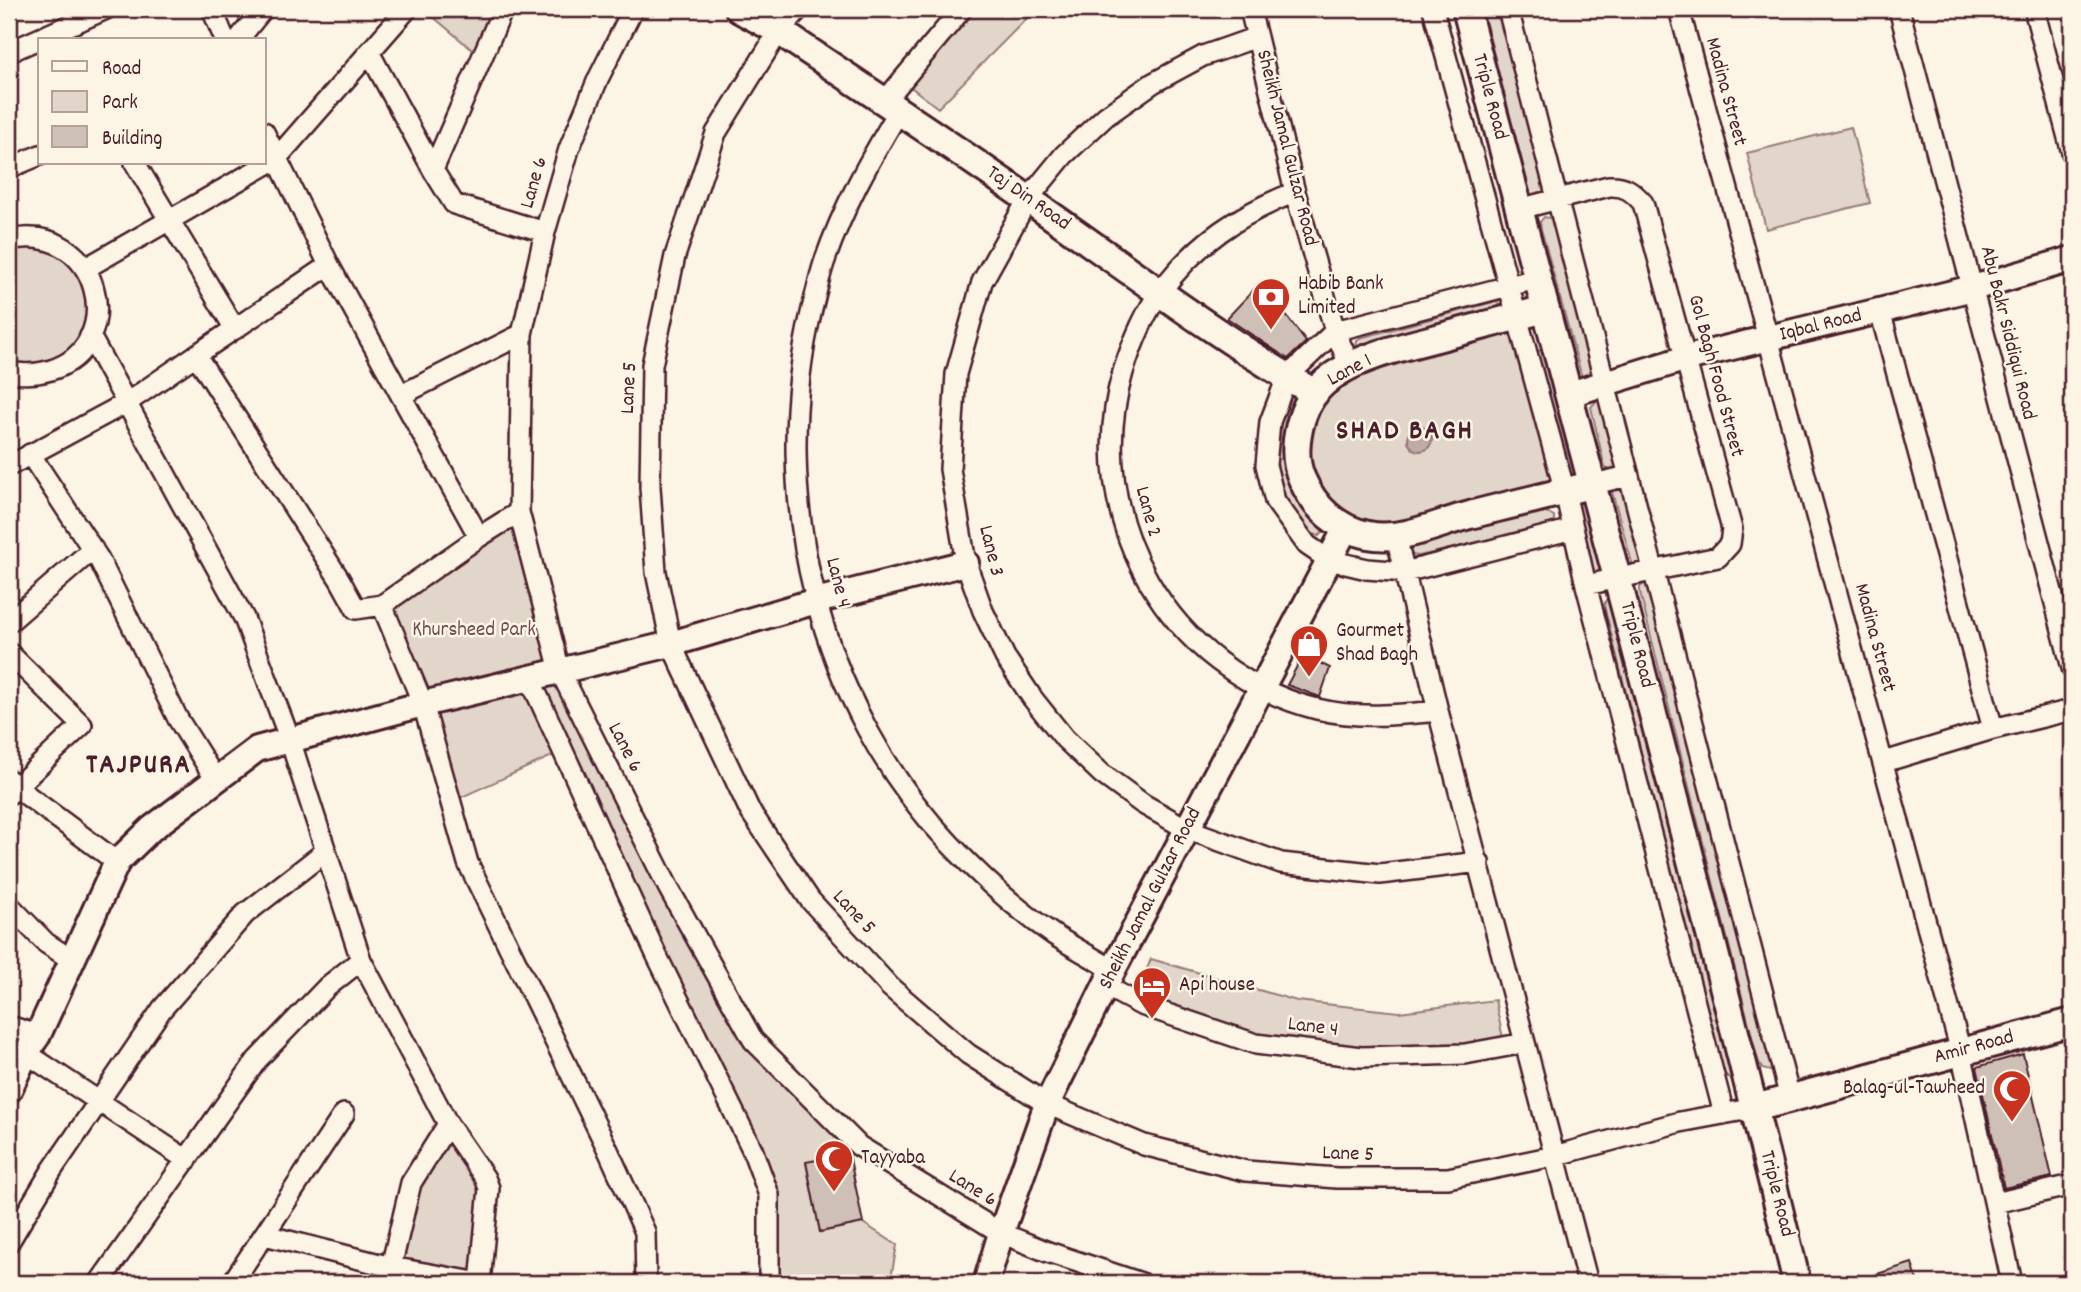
<svg xmlns="http://www.w3.org/2000/svg" width="2081" height="1292" font-family="Dekko,sans-serif">
<style>
.green{fill:#e2d5ca;stroke:#967a7a;stroke-width:2}
.water{fill:#c0aca5;stroke:#917474;stroke-width:2}
.building{fill:#cfc0b7;stroke:#4a1f2b;stroke-width:2}
.lines{fill:none;stroke-linecap:round;stroke-linejoin:round}
.minor-casing{stroke:#4a1f2b;stroke-width:24}
.tertiary-casing{stroke:#4a1f2b;stroke-width:30}
.secondary-casing{stroke:#4a1f2b;stroke-width:32}
.minor{stroke:#fcf5e5;stroke-width:19}
.tertiary{stroke:#fcf5e5;stroke-width:24}
.secondary{stroke:#fcf5e5;stroke-width:26}
.labels{text-anchor:middle;dominant-baseline:central;stroke-width:5;stroke-linejoin:round;paint-order:stroke}
.street-label{font-size:21px;fill:#4a1f2b;stroke:#fcf5e5}
.poi-label{font-size:21px;fill:#4a1f2b;stroke:#fcf5e5;text-anchor:start}
.park-label{font-size:21px;fill:#704c53;stroke:#fcf5e5}
.district-label{font-size:28px;font-weight:bold;letter-spacing:2px;fill:#4a1f2b;stroke:#fcf5e5}
</style>
<rect width="100%" height="100%" fill="#fcf5e5"/>
<filter id="ink" filterUnits="userSpaceOnUse"><feTurbulence type="fractalNoise" baseFrequency=".0143" numOctaves="2"/><feDisplacementMap in="SourceGraphic" scale="14" xChannelSelector="R" yChannelSelector="G"/><feConvolveMatrix kernelMatrix="1 2 1 2 8 2 1 2 1" color-interpolation-filters="sRGB"/></filter>
<g filter="url(#ink)">
<!-- green -->
<path class="green" d="M424 9H503L482 58Z
M970 9H1036L938 108 907 84Z
M1482 9H1502L1549 195 1531 196Z
M1851 127 1870 203 1766 229 1747 153Z
M1544 217 1555 219 1598 377 1583 381 1541 229 1540 222Z
M49 239 95 289 78 354 9 371V240Z
M1497 301 1502 309 1358 349 1356 347 1357 340 1360 338Z
M1514 330 1558 486 1407 524H1366L1340 511 1320 490 1309 464 1311 416 1345 374Z
M1545 348 1579 471 1576 476H1568L1536 352Z
M1597 400 1602 401 1618 464 1612 470 1606 469 1604 464 1591 407Z
M1286 408 1294 410 1324 527 1323 532 1319 536C1309 534 1305 526 1299 518 1268 479 1270 455 1283 409Z
M1622 483 1645 563 1633 566 1612 492V488Z
M1584 498 1609 570 1596 577 1592 573 1575 500Z
M519 512 560 671 753 1040 859 1146 849 1154 806 1163 820 1232 863 1223 897 1245 890 1283H769V1195L563 751 451 802 382 605Z
M1546 512 1554 516V523L1550 526 1419 556 1412 555 1409 547 1415 542Z
M1644 584H1648L1773 1068 1770 1071 1762 1069 1758 1060 1640 593V587Z
M1610 598 1734 1078 1728 1077 1724 1073 1699 983 1604 605 1606 600Z
M1151 959 1297 1001 1399 1012 1495 1000 1504 1043 1381 1052 1260 1041 1137 994Z
M448 1124 485 1178 480 1283 391 1267 411 1183Z"/>
<!-- water -->
<path class="water" d="M1408 439a12 12 0 1 1 24 0a12 12 0 1 1-24 0Z"/>
<!-- building -->
<path class="building" d="M1261 282 1306 342 1288 359 1227 318Z
M1303 655 1330 668 1320 697 1287 685Z
M2023 1054 2052 1177 2004 1188 1977 1067Z
M849 1154 863 1223 820 1232 806 1162Z
M1912 1263 1918 1283H1858V1280Z"/>
<g class="lines">
<!-- minor casing -->
<g class="minor-casing">
<path id="minor" d="M212 9 225 40
M633 9 598 79 569 149 545 232 522 334 519 512 560 671 669 889 753 1040 859 1146 1001 1233 1048 1252 1141 1283
M799 9 779 31 716 133 675 256 652 365 650 487 656 572 671 644 750 811 810 900 890 987 968 1054 1047 1104 1144 1145 1246 1171 1337 1178H1448L1554 1156 1680 1122 1755 1108
M1250 9 1295 192 1335 331 1350 366
M1433 9 1565 492 1586 585 1724 1114
M1508 9 1790 1098
M1679 9 1961 1052 2012 1283
M1899 9 2072 668
M2034 9 2072 153
M1257 37 1203 56 1153 83 1106 116 1064 155 1028 199 982 282 956 374 950 469 966 563 983 611 1005 657 1033 699 1065 739 1102 774 1143 804 1187 829 1281 863 1380 874 1479 862
M238 40 263 9
M9 52 106 9
M369 52 433 170 454 204 545 232
M884 102 962 9
M899 111C869 161 843 207 824 263 819 278 816 294 812 309 767 494 818 706 951 845 982 878 1016 909 1054 935 1073 947 1094 958 1113 970
M264 132 329 265 479 537 519 512
M135 163 235 329
M9 168 40 155
M433 170 503 9
M1295 192C1239 215 1198 241 1161 291 1143 315 1132 344 1123 372 1080 518 1170 672 1317 709 1358 719 1398 715 1438 711
M1519 209 1609 186C1625 185 1632 191 1643 203L1732 529 1730 544 1718 557 1586 585
M9 240C101 220 129 346 51 370 37 374 23 376 9 371
M329 265 196 355 340 580 356 609 382 605 423 704 468 863 608 1150 645 1232 646 1283
M86 268 276 159 407 9
M1536 279 1335 331 1287 377 1270 422 1266 465 1275 501 1307 545 1329 560 1367 569 1405 572 1573 529
M1880 311 1993 729
M90 336 244 618 290 740 361 960 448 1124 485 1178 489 1188 480 1283
M401 395 522 334
M30 454 99 559 178 719 216 780
M9 466 128 402 196 355
M1594 484 1628 476
M1396 536 1438 711 1588 1283
M382 605 479 537
M9 622 93 549
M9 653 82 725 9 794
M530 679 656 954 752 1149 769 1195V1283
M1884 762 1993 729 2072 710
M9 780 17 788 117 862
M9 905 46 943 72 960
M1105 986 1141 1005 1256 1044 1361 1057 1465 1054 1525 1043
M9 1026 38 1035
M26 1053 187 1160
M1995 1203 2072 1185
M265 1235 391 1267 480 1283
M9 1242 52 1170 162 1009 245 914 326 851
M391 1267 411 1183 448 1124
M99 1283 257 1060 327 987 361 960
M232 1283 344 1114"/>
</g>
<!-- tertiary casing -->
<g class="tertiary-casing">
<path id="tertiary" d="M1570 394 1687 358 1973 288 2072 259
M9 1090 26 1053 38 1035 117 862 151 829 257 749 423 704 671 644 816 601 966 563
M986 1283 1001 1233 1047 1104 1113 970 1346 528"/>
</g>
<!-- secondary casing -->
<g class="secondary-casing">
<path id="secondary" d="M739 9 779 31C862 87 947 142 1029 200 1123 265 1215 336 1315 393
M1466 9C1578 433 1694 857 1797 1283
M1545 309C1509 319 1473 328 1437 338 1402 347 1352 358 1325 382 1300 403 1289 450 1302 479 1314 507 1337 529 1368 535 1402 542 1438 523 1470 515 1511 504 1553 495 1594 484
M1755 1108 2072 1022"/>
</g>
<!-- minor -->
<use href="#minor" class="minor"/>
<!-- tertiary -->
<use href="#tertiary" class="tertiary"/>
<!-- secondary -->
<use href="#secondary" class="secondary"/>
</g>
</g>
<!-- icons -->
<defs>
<g id="bank-pin" transform="scale(2.0125)"><path d="M0 17L-7.5 6A9.5 9.5 0 1 1 7.5 6Z" fill="#c8321e" stroke="#fcf5e5"/><path d="M-6-4H6V4H-6ZM0-2.3a2.3 2.3 0 1 0 0 4.6a2.3 2.3 0 1 0 0-4.6Z" fill="#fff"/></g>
<g id="shop-pin" transform="scale(2.0125)"><path d="M0 17L-7.5 6A9.5 9.5 0 1 1 7.5 6Z" fill="#c8321e" stroke="#fcf5e5"/><path d="M-5-2.5h2.3a2.7 3.5 0 0 1 5.4 0H5L5.5 6h-11ZM-1.5-2.5h3a1.5 2.3 0 0 0-3 0Z" fill="#fff"/></g>
<g id="hotel-pin" transform="scale(2.0125)"><path d="M0 17L-7.5 6A9.5 9.5 0 1 1 7.5 6Z" fill="#c8321e" stroke="#fcf5e5"/><path d="M-6-4.5h1.5V1H6V5H4.5V3h-9V5H-6ZM-4 0a1.8 1.8 0 1 1 3.6 0ZM.5 0V-2.5h3Q6-2.5 6 0Z" fill="#fff"/></g>
<g id="mosque-pin" transform="scale(2.0125)"><path d="M0 17L-7.5 6A9.5 9.5 0 1 1 7.5 6Z" fill="#c8321e" stroke="#fcf5e5"/><path d="M3.5-4.9A6 6 0 1 0 3.5 4.9A5 5 0 1 1 3.5-4.9Z" fill="#fff"/></g>
</defs>
<g fill-rule="evenodd">
<use href="#bank-pin" x="1271" y="297"/>
<use href="#shop-pin" x="1309" y="644"/>
<use href="#hotel-pin" x="1152" y="986"/>
<use href="#mosque-pin" x="2012" y="1089"/>
<use href="#mosque-pin" x="834" y="1159"/>
</g>
<g class="labels">
<!-- street labels -->
<g class="street-label">
<text transform="translate(1725 92) rotate(75)">Madina Street</text>
<text transform="translate(1489 97) rotate(75)">Triple Road</text>
<text transform="translate(1286 148) rotate(76)">Sheikh Jamal Gulzar Road</text>
<text transform="translate(535 183) rotate(-74)">Lane 6</text>
<text transform="translate(1028 199) rotate(35)">Taj Din Road</text>
<text transform="translate(1821 326) rotate(-14)">Iqbal Road</text>
<text transform="translate(2007 333) rotate(76)">Abu Bakr Siddiqui Road</text>
<text transform="translate(1350 371) rotate(-28)">Lane 1</text>
<text transform="translate(1715 376) rotate(75)">Gol Bagh Food Street</text>
<text transform="translate(630 388) rotate(-87)">Lane 5</text>
<text transform="translate(1147 512) rotate(75)">Lane 2</text>
<text transform="translate(990 551) rotate(76)">Lane 3</text>
<text transform="translate(837 583) rotate(76)">Lane 4</text>
<text transform="translate(1874 638) rotate(75)">Madina Street</text>
<text transform="translate(1636 645) rotate(76)">Triple Road</text>
<text transform="translate(624 748) rotate(63)">Lane 6</text>
<text transform="translate(1151 899) rotate(-63)">Sheikh Jamal Gulzar Road</text>
<text transform="translate(853 913) rotate(47)">Lane 5</text>
<text transform="translate(1313 1028) rotate(7)">Lane 4</text>
<text transform="translate(1974 1048) rotate(-15)">Amir Road</text>
<text transform="translate(1348 1155) rotate(2)">Lane 5</text>
<text transform="translate(972 1189) rotate(32)">Lane 6</text>
<text transform="translate(1776 1194) rotate(76)">Triple Road</text>
</g>
<!-- poi labels -->
<g class="poi-label">
<text x="1298" y="285">Habib Bank<tspan x="1298" dy="24">Limited</tspan></text>
<text x="1336" y="632">Gourmet<tspan x="1336" dy="24">Shad Bagh</tspan></text>
<text x="1179" y="986">Api house</text>
<text x="1985" y="1089" text-anchor="end">Balag-ul-Tawheed</text>
<text x="861" y="1159">Tayyaba</text>
</g>
<!-- park labels -->
<g class="park-label">
<text x="474" y="631">Khursheed Park</text>
</g>
<!-- district labels -->
<g class="district-label">
<text x="1405" y="433">SHAD BAGH</text>
<text x="139" y="767">TAJPURA</text>
</g>
</g>
<!-- margin -->
<rect width="2081" height="1292" fill="none" stroke="#fcf5e5" stroke-width="35"/>
<rect x="18" y="18" width="2046" height="1257" fill="none" stroke="#4a1f2b" stroke-width="2.5" filter="url(#ink)"/>
<!-- legend -->
<rect x="38" y="38" width="228" height="126" fill="#fcf5e5" stroke="#b59f9b" stroke-width="2"/>
<rect x="52" y="61" width="35" height="10" fill="#fcf5e5" stroke="#b59f9b" stroke-width="2"/>
<text x="102" y="74" font-size="21" fill="#4a1f2b">Road</text>
<rect x="52" y="91" width="35" height="21" fill="#e2d5ca" stroke="#b59f9b" stroke-width="2"/>
<text x="102" y="108" font-size="21" fill="#4a1f2b">Park</text>
<rect x="52" y="126" width="35" height="21" fill="#cfc0b7" stroke="#b59f9b" stroke-width="2"/>
<text x="102" y="144" font-size="21" fill="#4a1f2b">Building</text>
</svg>
